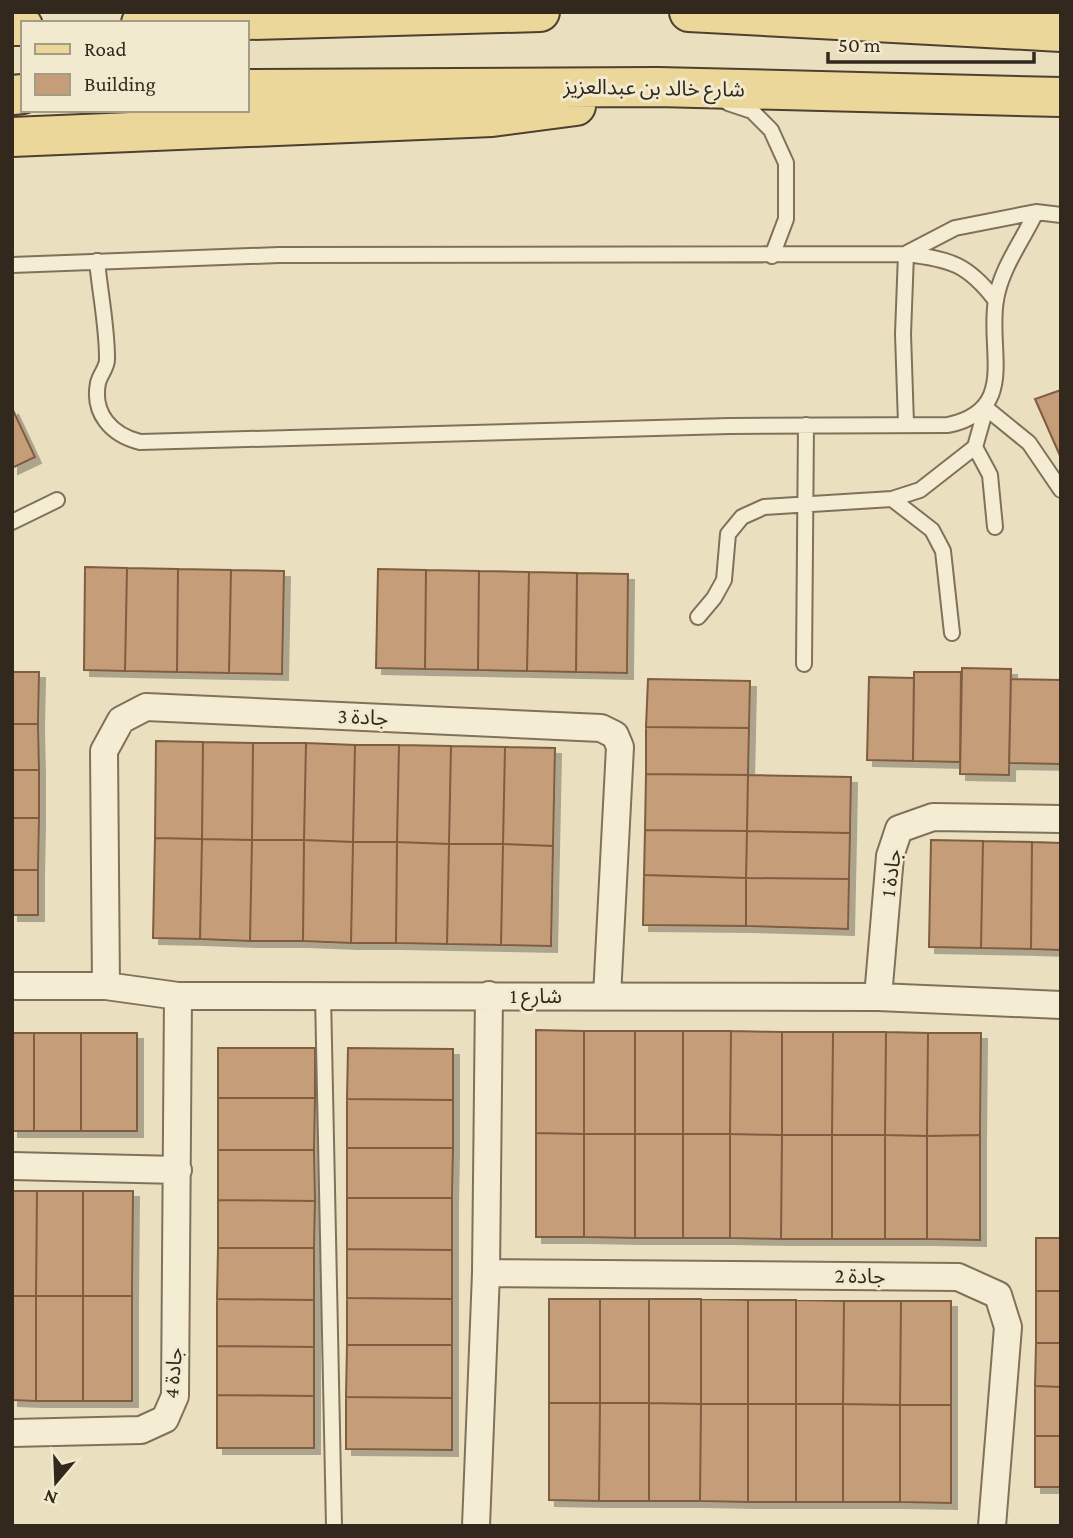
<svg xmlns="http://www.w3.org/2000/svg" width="1073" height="1538" font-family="'Crimson Pro','Noto Sans Arabic',serif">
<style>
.building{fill:#c59d79;stroke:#7f5d41;stroke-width:2;filter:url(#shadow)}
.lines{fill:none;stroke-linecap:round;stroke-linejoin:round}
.service-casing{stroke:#81715a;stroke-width:18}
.minor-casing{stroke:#81715a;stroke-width:30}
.primary-casing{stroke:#4f3f2e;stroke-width:42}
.service{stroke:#f5edd3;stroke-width:14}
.minor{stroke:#f5edd3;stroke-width:26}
.primary{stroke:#ebd79a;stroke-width:38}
.labels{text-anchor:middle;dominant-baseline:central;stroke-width:6;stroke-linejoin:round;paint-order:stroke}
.street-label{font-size:21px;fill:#32281d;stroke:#f2eacf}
</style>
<defs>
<filter id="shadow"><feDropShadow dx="6" dy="6" stdDeviation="0" flood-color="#0004"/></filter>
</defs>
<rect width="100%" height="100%" fill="#eae0c0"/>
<!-- building -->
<path class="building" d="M1061 390V458L1035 399Z
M12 408 35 457 12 468Z
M85 567 127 568 125 671 84 670Z
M127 568 178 569 177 672 125 671Z
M178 569 231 570 229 673 177 672Z
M378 569 426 570 425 669 376 668Z
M231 570 284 571 282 674 229 673Z
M426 570 479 571 478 670 425 669Z
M479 571 529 572 527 671 478 670Z
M529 572 577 573 576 672 527 671Z
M577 573 628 574 627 673 576 672Z
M962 668 1011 669 1009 775 960 774Z
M12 672H39L38 724H12Z
M914 672H961L960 762 913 761Z
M869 677 914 678 913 761 867 760Z
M648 679 750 681 749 728 646 727Z
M1011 679 1061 680V764L1009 763Z
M12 724H38L39 770H12Z
M646 727 749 728 748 775 646 774Z
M156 741 203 742 202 839 155 838Z
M203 742 253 743 252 840 202 839Z
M253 743H306L304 840H252Z
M306 743 355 745 353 842 304 840Z
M355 745H399L397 842H353Z
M399 745 451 746 449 844 397 842Z
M451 746 505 747 503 844H449Z
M505 747 555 748 553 846 503 844Z
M12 770H39V818H12Z
M646 774 748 775 747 831 645 830Z
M748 775 851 777 850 833 747 831Z
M12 818H39L38 870H12Z
M645 830 747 831 746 878 644 875Z
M747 831 850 833 849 879 746 878Z
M155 838 202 839 200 939 153 938Z
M202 839 252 840 250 941 200 939Z
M252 840H304L303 941H250Z
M304 840 353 842 351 943 303 941Z
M931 840 983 841 981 948 929 947Z
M983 841 1032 842 1031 949 981 948Z
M353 842H397L396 943H351Z
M397 842 449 844 447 944 396 943Z
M1032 842 1061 843V950L1031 949Z
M449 844H503L501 945 447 944Z
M503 844 553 846 551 946 501 945Z
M12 870H38V915H12Z
M644 875 746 878V926L643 925Z
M746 878 849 879 848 929 746 926Z
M536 1030 584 1031V1134L536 1133Z
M584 1031H635V1134H584Z
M635 1031H683V1134H635Z
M683 1031H731L730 1134H683Z
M731 1031 782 1032V1135L730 1134Z
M782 1032H833L832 1135H782Z
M833 1032H886L885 1135H832Z
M886 1032 928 1033 927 1136 885 1135Z
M12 1033H34V1131H12Z
M34 1033H81V1131H34Z
M81 1033H137V1131H81Z
M928 1033H981L980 1135 927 1136Z
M218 1048H315V1098H218Z
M348 1048 453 1049V1100L347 1099Z
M218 1098H315L314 1150H218Z
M347 1099 453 1100V1148H347Z
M536 1133 584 1134V1237H536Z
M584 1134H635V1238L584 1237Z
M635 1134H683V1238H635Z
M683 1134H730V1238H683Z
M730 1134 782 1135 781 1239 730 1238Z
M782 1135H832V1239H781Z
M832 1135H885V1239H832Z
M885 1135 927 1136V1239H885Z
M980 1135V1240L927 1239V1136Z
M347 1148H453L452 1198H347Z
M218 1150H314L315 1201 218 1200Z
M12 1191H37L36 1296H12Z
M37 1191H83V1296H36Z
M83 1191H133L132 1296H83Z
M347 1198H452V1250L347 1249Z
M218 1200 315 1201 314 1248H218Z
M1036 1238H1061V1291H1036Z
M218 1248H314V1300L217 1299Z
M347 1249 452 1250V1299L347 1298Z
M1036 1291H1061V1343H1036Z
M12 1296H36V1401L12 1400Z
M36 1296H83V1401H36Z
M83 1296H132V1401H83Z
M347 1298 452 1299V1345H347Z
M217 1299 314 1300V1347L217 1346Z
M549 1299H600V1403H549Z
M600 1299H649V1403H600Z
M649 1299H701V1404L649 1403Z
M701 1299 748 1300V1404H701Z
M748 1300H796V1404H748Z
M796 1300 844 1301 843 1404H796Z
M844 1301H901L900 1405 843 1404Z
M901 1301H951V1405H900Z
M1036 1343H1061V1387L1035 1386Z
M347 1345H452V1398L346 1397Z
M217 1346 314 1347V1396L217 1395Z
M1035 1386 1061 1387V1436H1035Z
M217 1395 314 1396V1448H217Z
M346 1397 452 1398V1450L346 1449Z
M549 1403H600L599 1501 549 1500Z
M600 1403H649V1501H599Z
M649 1403 701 1404 700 1501H649Z
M701 1404H748V1502L700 1501Z
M748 1404H796V1502H748Z
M796 1404H843V1502H796Z
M843 1404 900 1405V1502H843Z
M900 1405H951V1503L900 1502Z
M1035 1436H1061V1487H1035Z"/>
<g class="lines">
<!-- service casing -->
<g class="service-casing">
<path id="service" d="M728 103 752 111 771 130 786 163V219L772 256
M907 253 955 228 1036 212 1061 215
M906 254 903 334 906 424
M97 261C100 293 107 326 107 358 108 367 100 374 98 383 92 414 112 435 140 442L729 426 948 425C1019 410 987 351 996 300 1001 268 1023 240 1036 212
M12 265 279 255 906 254C950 259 968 264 996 301
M975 447 990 475 995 527
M892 499 932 530 943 551 952 633
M12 522 57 500
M698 617 714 598 724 580 728 534 742 517 764 507 892 499 920 490 975 447 986 408 1029 443 1061 490
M804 664 806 425
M323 995 334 1526"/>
</g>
<!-- minor casing -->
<g class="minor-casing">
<path id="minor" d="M12 986H106L178 996 878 997 1061 1005
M106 986 104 751 121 720 146 707 601 728 615 735 620 747 607 996
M878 997 890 856 899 829 933 817 1061 819
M12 1166 178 1170
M486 1273 958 1277 998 1295 1008 1327 992 1526
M12 1433 141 1430 165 1419 175 1396 178 996
M476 1526 486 1273 489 995"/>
</g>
<!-- primary casing -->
<g class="primary-casing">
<path id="primary" d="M689 12 1061 32
M141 23 540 12
M12 26H23
M247 89 658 87 1061 97
M12 95 23 94
M12 137 492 117 576 106"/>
</g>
<!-- service -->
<use href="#service" class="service"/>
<!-- minor -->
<use href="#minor" class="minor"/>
<!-- primary -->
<use href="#primary" class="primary"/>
</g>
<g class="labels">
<!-- street labels -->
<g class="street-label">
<text transform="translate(654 88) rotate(1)">شارع خالد بن عبدالعزيز</text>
<text transform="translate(363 717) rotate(3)">جادة 3</text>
<text transform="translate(891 873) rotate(-82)">جادة 1</text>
<text x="536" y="996">شارع 1</text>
<text transform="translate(860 1276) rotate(1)">جادة 2</text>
<text transform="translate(173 1373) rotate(-85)">جادة 4</text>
</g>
</g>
<!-- border -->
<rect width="1073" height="1538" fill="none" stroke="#32281d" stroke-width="28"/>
<!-- legend -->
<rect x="21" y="21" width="228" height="91" fill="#f2eacf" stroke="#a59c88" stroke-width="2"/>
<rect x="35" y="44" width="35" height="10" fill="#ebd79a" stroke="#a59c88" stroke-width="2"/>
<text x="84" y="56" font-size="21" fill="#32281d">Road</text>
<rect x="35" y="74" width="35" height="21" fill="#c59d79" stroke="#a59c88" stroke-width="2"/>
<text x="84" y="91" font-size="21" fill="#32281d">Building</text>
<!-- north arrow -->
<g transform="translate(56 1482) rotate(199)" stroke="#f2eacf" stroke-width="5" paint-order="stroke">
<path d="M0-5L12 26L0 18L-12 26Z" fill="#32281d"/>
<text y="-10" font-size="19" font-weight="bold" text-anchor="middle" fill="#32281d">N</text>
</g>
<!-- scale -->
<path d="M828 52v10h206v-10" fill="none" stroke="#32281d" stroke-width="3.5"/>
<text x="838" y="52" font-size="21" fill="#32281d" stroke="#f2eacf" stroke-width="5" paint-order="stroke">50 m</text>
</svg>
